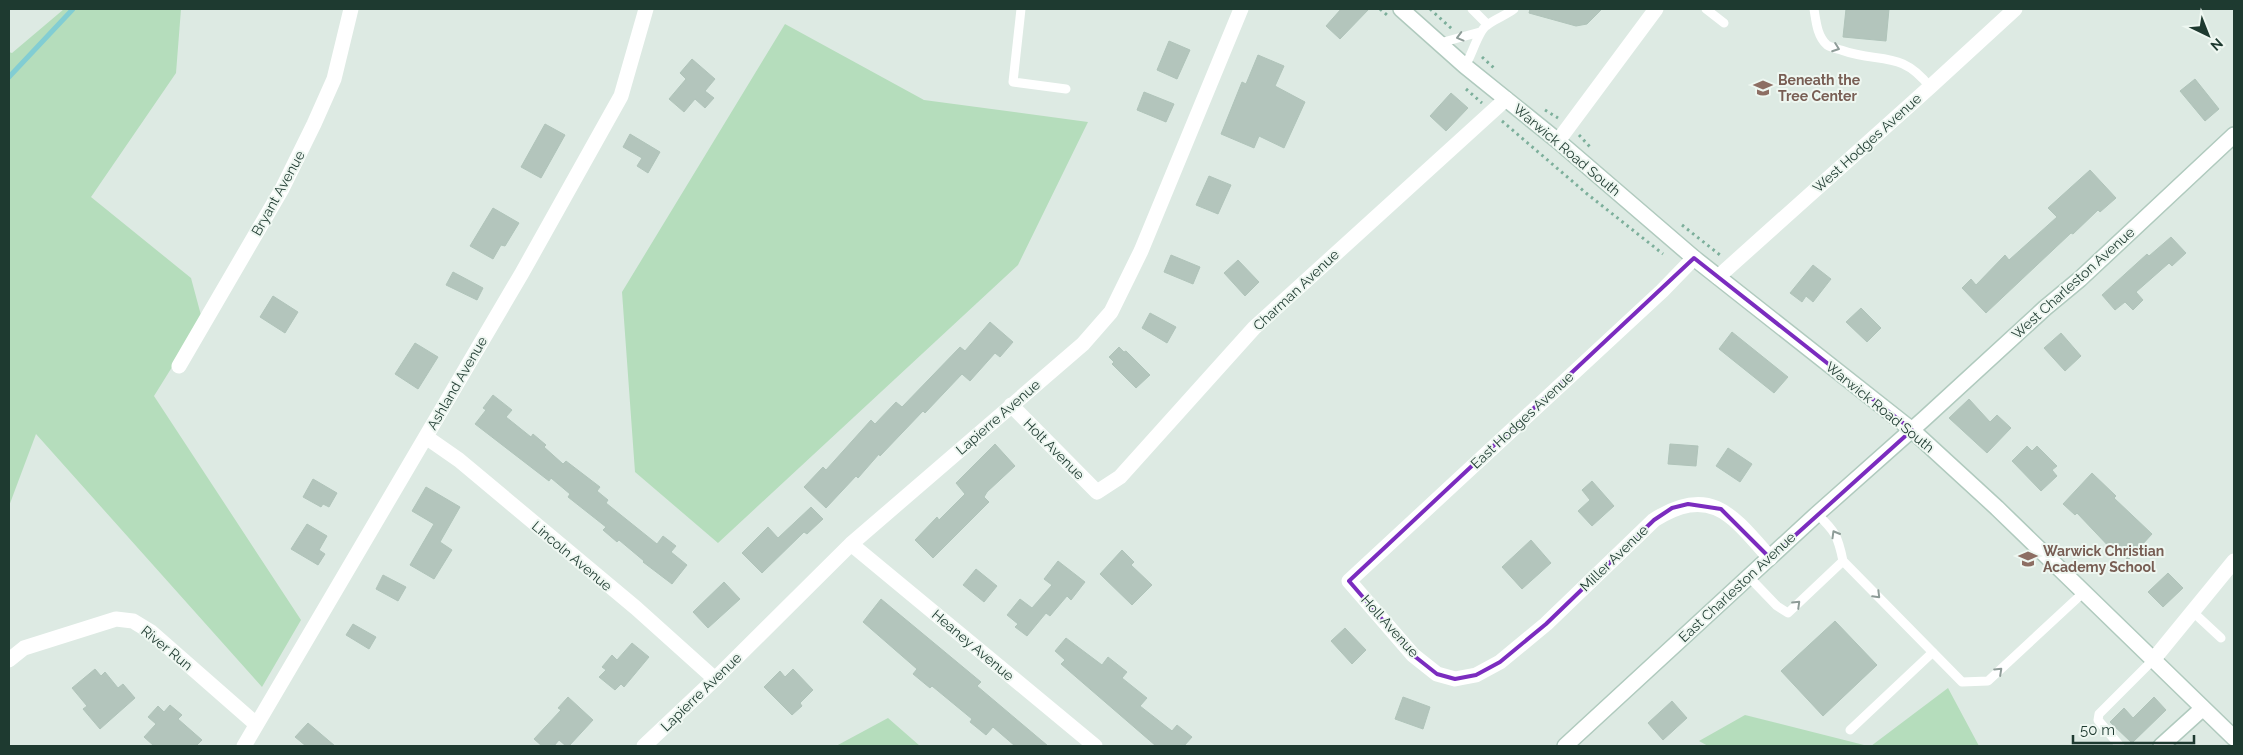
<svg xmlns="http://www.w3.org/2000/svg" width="2243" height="755" font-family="Raleway,sans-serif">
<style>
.green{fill:#b5ddbc}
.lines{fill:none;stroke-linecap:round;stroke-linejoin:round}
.stream{stroke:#82cdd3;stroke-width:5}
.building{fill:#b3c5bc;stroke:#b0c4ba}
.secondary-casing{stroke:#b0cabe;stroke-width:18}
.path{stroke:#7caf9b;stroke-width:3;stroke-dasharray:2.5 4;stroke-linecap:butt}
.lane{stroke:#fff;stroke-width:9}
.street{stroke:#fff;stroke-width:15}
.secondary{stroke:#fff;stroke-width:15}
.oneway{stroke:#8e9c98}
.marked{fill:none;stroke:#7b2cbf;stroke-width:4;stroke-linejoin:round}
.labels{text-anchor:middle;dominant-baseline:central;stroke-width:4;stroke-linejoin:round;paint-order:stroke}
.education-label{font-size:14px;font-weight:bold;fill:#785e54;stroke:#eef7f1;text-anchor:start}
.street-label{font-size:14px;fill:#1e3a30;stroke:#eef7f1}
</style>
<rect width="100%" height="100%" fill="#ddeae3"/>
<!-- green -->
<path class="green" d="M64 9H181L176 73 91 197 191 278 202 319 154 396 301 620 262 687 36 434 9 506V52L12 53Z
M785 24 924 100 1088 122 1018 265 718 543 635 472 622 292Z
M1948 688 1979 746H1871Z
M1745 715 1868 746H1708L1699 741Z
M888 718 920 746H836Z"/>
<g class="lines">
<!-- stream -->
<path class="stream" d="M9 77 73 9"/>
</g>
<!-- building -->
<path class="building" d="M1341 9H1369L1340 39 1326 26Z
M1530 9H1602L1587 24 1576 26 1529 13Z
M1846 9H1889L1886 41 1843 37Z
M1169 41 1190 50 1177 79 1157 70Z
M1258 55 1284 66 1275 86 1305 102 1284 148 1259 136 1254 148 1221 134 1242 82 1246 84Z
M692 59 715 79 705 91 714 98 705 108 695 99 684 112 669 99 686 79 680 73Z
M2195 79 2219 109 2205 121 2180 91Z
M1144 92 1174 104 1166 122 1137 110Z
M1451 93 1468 108 1446 131 1430 116Z
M545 124 565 135 541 178 521 167Z
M630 134 660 152 648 173 637 166 642 158 623 147Z
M2090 170 2116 198 2100 212 2098 210 2073 234 2071 233 1986 313 1962 288 1971 279 1976 285 2005 255 2009 260 2057 217 2048 208Z
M1209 176 1231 185 1218 214 1196 205Z
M493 208 519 223 505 246 501 245 493 259 470 246Z
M2171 237 2186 253 2172 266 2169 263 2136 292 2143 300 2133 310 2125 302 2115 310 2102 295 2147 254 2149 256Z
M1171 255 1200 267 1193 284 1164 272Z
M1238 260 1259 282 1245 296 1224 273Z
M1813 265 1831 279 1813 302 1806 296 1802 302 1790 293Z
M453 272 483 288 477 300 446 285Z
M273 296 298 312 285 333 260 317Z
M1861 308 1881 328 1867 342 1846 322Z
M1150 313 1176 327 1167 343 1142 328Z
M990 322 1013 342 1000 357 995 353 970 381 962 374 925 413 923 411 880 456 879 454 858 478 856 476 826 508 804 487 823 467 826 470 871 420 875 424 896 402 902 407 960 347 965 351Z
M1732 332 1788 377 1774 393 1719 349Z
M2061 333 2081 356 2065 371 2044 348Z
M415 343 438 357 418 389 395 374Z
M1119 347 1124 352 1126 351 1150 375 1136 388 1112 364 1114 362 1109 357Z
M493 395 512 410 506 417 531 437 533 434 546 445 544 447 563 464 566 461 600 487 597 491 608 500 606 503 657 544 663 536 676 546 671 552 687 565 672 584 643 562 644 561 619 540 617 542 603 530 606 527 568 497 570 494 551 478 549 481 475 424 486 410 483 408Z
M1969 399 1990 422 1997 415 2011 428 1987 453 1949 418Z
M995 444 1015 466 987 492 984 497 989 502 933 558 915 540 937 517 939 520 965 494 956 483Z
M1670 444 1698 446 1696 466 1668 464Z
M2027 446 2032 451 2037 446 2057 466 2052 470 2057 476 2041 491 2012 461Z
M1728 448 1752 464 1740 482 1716 466Z
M2092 473 2116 496 2114 498 2152 534 2128 560 2117 549 2114 552 2077 513 2075 515 2063 504Z
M313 479 337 493 329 507 323 504 321 507 303 497Z
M1592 481 1614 506 1592 526 1578 511 1590 500 1582 490Z
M426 487 460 507 440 542 452 550 434 579 410 565 434 524 412 511Z
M811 507 823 519 807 534 804 532 762 573 742 553 768 527 778 538Z
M307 524 327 536 319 550 325 554 318 565 291 549Z
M1531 540 1551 563 1522 589 1502 567Z
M1122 550 1134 562 1131 565 1152 585 1132 605 1100 574Z
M1058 561 1085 582 1071 600 1067 596 1050 616 1046 613 1027 636 1015 627 1018 624 1007 615 1020 599 1032 608 1052 585 1044 579Z
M976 569 997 586 984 602 963 585Z
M2168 573 2183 588 2163 607 2148 592Z
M383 575 406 587 398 601 376 589Z
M724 582 740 599 708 628 693 612Z
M881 599 981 682 977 686 1048 746H1015L993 727 986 735 970 722 972 719 932 686 930 688 913 674 917 669 863 622Z
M1835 621 1877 665 1823 716 1781 671Z
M353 624 376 637 369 649 346 635Z
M1345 628 1366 650 1352 664 1331 641Z
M1066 638 1102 665 1108 657 1127 672 1122 678 1147 698 1140 706 1172 731 1177 725 1192 737 1184 746H1156L1061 664 1065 660 1055 651Z
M632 643 649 657 624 687 621 684 615 690 599 677 606 670 602 667 612 655 617 660Z
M95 669 101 676 105 672 118 688 123 684 135 698 100 729 83 709 87 706 72 688Z
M793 669 813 690 800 703 802 706 792 715 764 687 780 671 785 677Z
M568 697 593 720 569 746H566L559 740 554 746H542L534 739 561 710 558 708Z
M1403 697 1430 707 1423 729 1395 719Z
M2154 697 2166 710 2132 743 2110 722 2124 708 2133 718Z
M1672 701 1687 718 1663 740 1648 723Z
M170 705 182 715 178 719 202 740 196 746H154L144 737 156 724 148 717 158 706 164 712Z
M308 723 335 746H306L295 737Z"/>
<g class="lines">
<!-- secondary casing -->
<g class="secondary-casing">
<path id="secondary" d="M1401 9 1465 66 1558 141 1694 258 1912 430 1997 508 2234 738
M1565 746 1817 514 1924 419 2045 308 2080 279 2234 135
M2161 746 2203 708"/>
</g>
<!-- path -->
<path class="path" d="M1380 9 1387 15
M1430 9 1452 29
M1482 57 1494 68
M1466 89 1482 103
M1545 110 1558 118
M1502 121 1586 193 1663 254
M1579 135 1591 148
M1682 225 1720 255"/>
<!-- lane -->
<path class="lane" d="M1021 9 1013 82 1066 89
M1472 9 1487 24
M1706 9 1724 23
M1814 9C1816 21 1817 36 1827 45 1830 47 1837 49 1841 50 1879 64 1901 49 1930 87
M1440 43 1480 32
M1465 66C1472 55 1478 32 1486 26 1494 19 1505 16 1514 9
M1817 514C1835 531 1838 536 1843 561L1962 682 1988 681 2084 592
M1749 577 1777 606 1788 613 1843 561
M2193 612 2221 638
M1850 730 1933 652
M2120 746 2098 720 2099 714 2153 660"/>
<!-- street -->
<path class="street" d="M1558 141 1656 9
M1694 258 1662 291 1349 581 1413 655 1437 674 1455 679 1460 678 1476 675 1500 662 1546 624 1654 520C1711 484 1733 516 1770 558
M1718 277 1930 87 2015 9
M179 366 282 189 314 124 334 79 351 9
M1011 405 1097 492 1120 477 1254 328 1506 99
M426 437 459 460 636 608 715 679
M851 544 1095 746
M9 660 24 648 116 619 133 621 151 632 256 724
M2153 660 2234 561
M244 746 522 273 621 96 646 9
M644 746 715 679 851 544 1083 344 1111 312 1141 251 1241 9"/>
<!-- secondary -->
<use href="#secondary" class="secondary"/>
</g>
<!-- one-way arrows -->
<defs><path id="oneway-chevron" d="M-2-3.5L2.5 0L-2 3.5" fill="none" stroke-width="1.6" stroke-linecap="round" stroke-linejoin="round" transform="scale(1.25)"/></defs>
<g class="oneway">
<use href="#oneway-chevron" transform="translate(1460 37) rotate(165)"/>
<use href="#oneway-chevron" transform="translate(1836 48) rotate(20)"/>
<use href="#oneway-chevron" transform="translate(1835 534) rotate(-120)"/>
<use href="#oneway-chevron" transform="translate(1877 595) rotate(45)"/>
<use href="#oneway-chevron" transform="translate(1797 604) rotate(-44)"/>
<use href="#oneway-chevron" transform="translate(1999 671) rotate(-43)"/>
</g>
<!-- marked area -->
<path class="marked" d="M1694 258 1912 430 1770 558 1721 509 1688 504 1672 508 1654 520 1546 624 1500 662 1476 675 1455 679 1437 674 1413 655 1349 581Z"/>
<!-- icons -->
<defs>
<g id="school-bare" transform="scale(1.5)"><path d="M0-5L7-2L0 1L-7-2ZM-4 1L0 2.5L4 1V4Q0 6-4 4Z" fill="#8d6e63" stroke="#eef7f1" stroke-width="2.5" paint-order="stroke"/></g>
</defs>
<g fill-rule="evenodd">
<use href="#school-bare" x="1763" y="88"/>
<use href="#school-bare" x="2028" y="559"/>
</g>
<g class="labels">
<!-- education labels -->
<g class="education-label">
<text x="1778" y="80">Beneath the<tspan x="1778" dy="16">Tree Center</tspan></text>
<text x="2043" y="551">Warwick Christian<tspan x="2043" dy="16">Academy School</tspan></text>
</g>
<!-- street labels -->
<g class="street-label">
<text transform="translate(1867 143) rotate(-42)">West Hodges Avenue</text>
<text transform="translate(1567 150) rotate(40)">Warwick Road South</text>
<text transform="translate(278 193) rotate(-61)">Bryant Avenue</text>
<text transform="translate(2073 283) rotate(-42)">West Charleston Avenue</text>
<text transform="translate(1296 290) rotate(-43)">Charman Avenue</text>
<text transform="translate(457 383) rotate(-60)">Ashland Avenue</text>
<text transform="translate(1880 407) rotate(39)">Warwick Road South</text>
<text transform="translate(998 417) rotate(-41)">Lapierre Avenue</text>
<text transform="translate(1522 420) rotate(-43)">East Hodges Avenue</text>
<text transform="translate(1054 449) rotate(45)">Holt Avenue</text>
<text transform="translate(572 556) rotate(40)">Lincoln Avenue</text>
<text transform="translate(1614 558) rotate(-44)">Miller Avenue</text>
<text transform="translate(1737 587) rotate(-43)">East Charleston Avenue</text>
<text transform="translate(1390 626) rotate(48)">Holl Avenue</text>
<text transform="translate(973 645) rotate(40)">Heaney Avenue</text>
<text transform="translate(167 648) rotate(39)">River Run</text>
<text transform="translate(701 692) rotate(-44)">Lapierre Avenue</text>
</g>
</g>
<!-- border -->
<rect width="2243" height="755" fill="none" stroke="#1e3a30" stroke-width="20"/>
<!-- north arrow -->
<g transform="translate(2208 35) rotate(137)" stroke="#eef7f1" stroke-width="4" paint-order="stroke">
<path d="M0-4L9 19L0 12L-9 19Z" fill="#1e3a30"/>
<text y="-8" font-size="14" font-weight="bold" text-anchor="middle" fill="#1e3a30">N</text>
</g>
<!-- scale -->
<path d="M2073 735v8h121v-8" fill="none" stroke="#1e3a30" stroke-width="2.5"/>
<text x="2080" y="735" font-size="15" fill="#1e3a30" stroke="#eef7f1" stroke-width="4" paint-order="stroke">50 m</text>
</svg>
